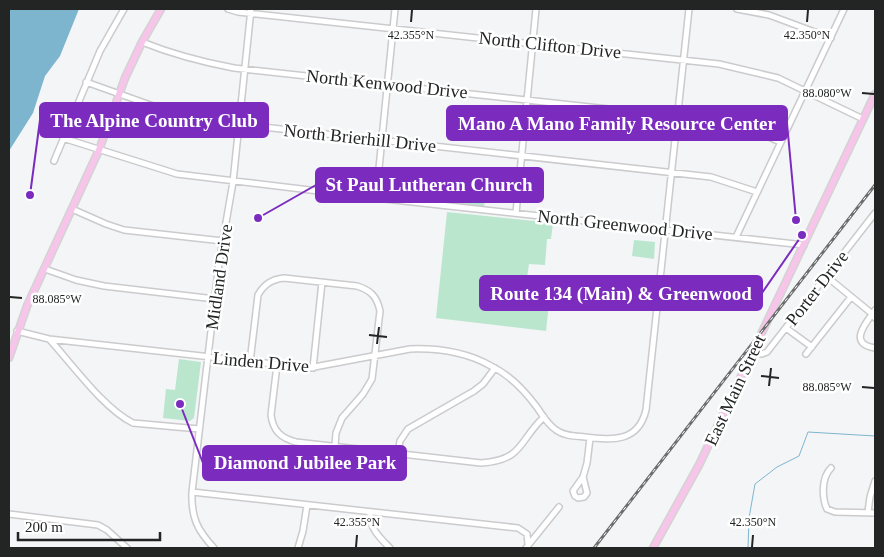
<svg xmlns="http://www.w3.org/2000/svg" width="884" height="557" font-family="Georgia,serif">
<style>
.green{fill:#bbe6ce}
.water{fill:#7eb5ce}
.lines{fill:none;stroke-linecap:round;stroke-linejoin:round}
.stream{stroke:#7eb5ce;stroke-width:1}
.minor-casing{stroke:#cbcbcd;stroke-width:8}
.major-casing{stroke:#d3d3d3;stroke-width:9}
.minor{stroke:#fff;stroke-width:5}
.major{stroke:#f7c5e9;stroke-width:6}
.rail-casing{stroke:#6b6c6c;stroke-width:3}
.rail{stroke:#fff;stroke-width:1;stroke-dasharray:4;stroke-linecap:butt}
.ticks{fill:none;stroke:#232424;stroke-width:2}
.labels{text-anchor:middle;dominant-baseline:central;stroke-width:5;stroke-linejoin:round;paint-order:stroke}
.street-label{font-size:18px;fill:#232424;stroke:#fff}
.ticks-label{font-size:12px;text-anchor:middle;fill:#232424;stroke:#fff;stroke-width:5;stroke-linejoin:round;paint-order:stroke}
.leader{fill:none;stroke:#7b2cbf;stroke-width:2}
.callout-dot{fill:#7b2cbf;stroke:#fff;stroke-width:2}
.callout{fill:#7b2cbf;stroke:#7b2cbf;stroke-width:2}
.callout-label{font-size:19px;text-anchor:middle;font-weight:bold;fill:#fff}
</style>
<rect width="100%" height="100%" fill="#f4f5f7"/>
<!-- green -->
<path class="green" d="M380 169 487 180 484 207 383 196 378 190Z
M447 212 553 223 551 239H547L545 265 529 264 527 278 543 280 541 297 549 304 546 331 436 318Z
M634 240 655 242 654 259 632 256Z
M179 359 201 362 194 418 190 421 163 418 166 389 175 390Z"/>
<!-- water -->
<path class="water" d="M9 9H79L60 56 45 76 33 113 9 151Z"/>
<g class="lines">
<!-- stream -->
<path class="stream" d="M748 548 749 518 755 484 777 467 799 456 808 432 875 436"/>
<!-- minor casing -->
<g class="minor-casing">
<path id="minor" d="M228 9 238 12 719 64 778 78 863 119
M737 9 769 15 831 38
M142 42C172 54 202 62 234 68L709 120 745 126 780 142
M86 82 170 112 209 121 711 177 757 192
M63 138 177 174 376 198 804 245
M54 161 100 51 124 9
M376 198 395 9
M72 209 106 224 124 230 223 241
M516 213 536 9
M736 237 844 9
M45 269 76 280 104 286 215 299
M826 276 870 312 875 318
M875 310C866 323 847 344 875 348
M786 328 812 347
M17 331 49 339 309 368 410 349C438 348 466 352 491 366 510 375 524 390 536 406 542 414 547 424 556 430 564 436 575 436 585 437 612 440 638 443 646 410L689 9
M50 340C72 364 104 409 133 423L199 429
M753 352 762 354 767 352 875 213
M806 354 851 297
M250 362 258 295C264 284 272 279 284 278L357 286C370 290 377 296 380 311L372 379 363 394 342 418 336 433 335 446
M277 365 271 415C273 431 281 438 296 442L481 463C524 460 518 441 544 417
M313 368 322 282
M398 454 400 441 408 429 474 391 483 384 495 368
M831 468C821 478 822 498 827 509L835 512 875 513
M583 477 587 493 584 497 578 498 575 496 573 491 583 477 587 463 590 438
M192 492 518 528 527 534 528 544
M370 512C369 528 380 538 390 548
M868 512 870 497 875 481
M9 514 98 525 107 530 127 548
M214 548C197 530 191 517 192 492L219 263 233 182 251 9
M298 548 303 531 307 505
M526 548 559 507"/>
</g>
<!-- major casing -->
<g class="major-casing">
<path id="major" d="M9 358 27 306 99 150 125 78 142 42 161 9
M653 548 699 465 875 94"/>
</g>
<!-- minor -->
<use href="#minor" class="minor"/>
<!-- major -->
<use href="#major" class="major"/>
<!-- rail casing -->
<g class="rail-casing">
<path id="rail" d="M594 548 875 185"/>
</g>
<!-- rail -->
<use href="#rail" class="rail"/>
</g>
<!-- ticks -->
<path class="ticks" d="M411 22 412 10M807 22 808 10M862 93 874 94M10 297 22 298M369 335 387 337M377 344 379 327M761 376 779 378M769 386 771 368M862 387 874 388M356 547 357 535M752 547 753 535"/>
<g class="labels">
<!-- street labels -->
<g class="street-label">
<text transform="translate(550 45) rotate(6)">North Clifton Drive</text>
<text transform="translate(387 84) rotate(6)">North Kenwood Drive</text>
<text transform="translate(360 138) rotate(6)">North Brierhill Drive</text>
<text transform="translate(625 225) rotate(6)">North Greenwood Drive</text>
<text transform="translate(219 277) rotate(-82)">Midland Drive</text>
<text transform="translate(817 288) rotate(-52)">Porter Drive</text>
<text transform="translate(261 362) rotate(5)">Linden Drive</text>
<text transform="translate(735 390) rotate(-65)">East Main Street</text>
</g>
</g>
<g class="ticks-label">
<text x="411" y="39">42.355°N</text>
<text x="807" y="39">42.350°N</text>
<text x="827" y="97">88.080°W</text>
<text x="57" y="303">88.085°W</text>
<text x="827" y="391">88.085°W</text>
<text x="357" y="526">42.355°N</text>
<text x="753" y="526">42.350°N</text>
</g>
<!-- callouts -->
<path class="leader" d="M30 195L40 120M796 220L787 123M258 218L316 185M802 235L762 293M180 404L203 463"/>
<g class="callout-dot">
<circle cx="30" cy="195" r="5"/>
<circle cx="796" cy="220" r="5"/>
<circle cx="258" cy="218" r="5"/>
<circle cx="802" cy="235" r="5"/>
<circle cx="180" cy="404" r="5"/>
</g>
<g class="callout">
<rect x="40" y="103" width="228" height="34" rx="5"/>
<rect x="447" y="106" width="340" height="34" rx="5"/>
<rect x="316" y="168" width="227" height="34" rx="5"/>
<rect x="480" y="276" width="282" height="34" rx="5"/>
<rect x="203" y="446" width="203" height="34" rx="5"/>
</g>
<g class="callout-label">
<text x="154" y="127">The Alpine Country Club</text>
<text x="617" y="130">Mano A Mano Family Resource Center</text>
<text x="429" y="191">St Paul Lutheran Church</text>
<text x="621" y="300">Route 134 (Main) &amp; Greenwood</text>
<text x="305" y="469">Diamond Jubilee Park</text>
</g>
<!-- border -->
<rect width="884" height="557" fill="none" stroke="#232424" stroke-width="20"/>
<!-- scale -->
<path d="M18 532v8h142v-8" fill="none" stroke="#232424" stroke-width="2.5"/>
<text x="25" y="532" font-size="15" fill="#232424" stroke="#ffffff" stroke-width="4" paint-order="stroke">200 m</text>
</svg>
